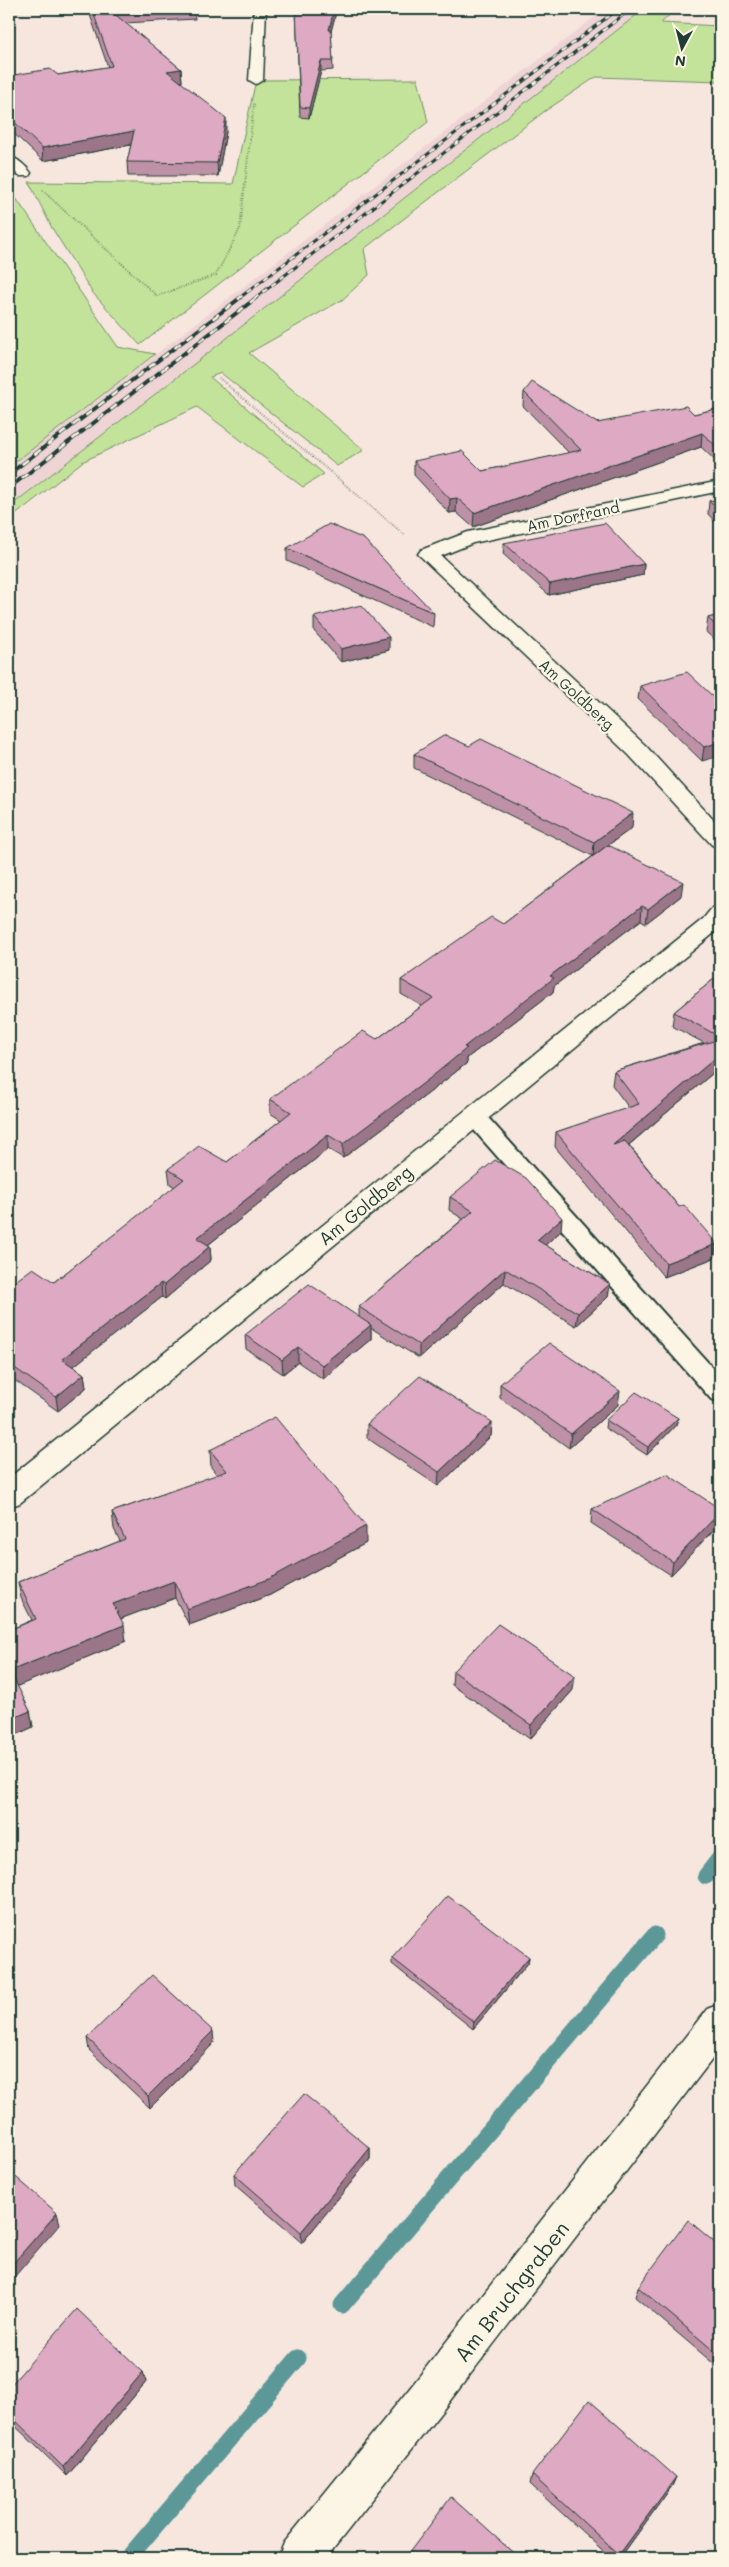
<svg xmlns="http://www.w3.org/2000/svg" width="729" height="2567" font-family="Mali,sans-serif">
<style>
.built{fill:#efd4d6}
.green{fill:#c3e29a;stroke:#719067}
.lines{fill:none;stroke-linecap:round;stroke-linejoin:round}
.stream{stroke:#5b9898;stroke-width:17}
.lane-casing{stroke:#1f3d34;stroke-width:4}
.street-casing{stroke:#1f3d34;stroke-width:3}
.path{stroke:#1f3d34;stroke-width:2;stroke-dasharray:0.5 2;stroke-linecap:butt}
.lane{fill:#fcf5e5;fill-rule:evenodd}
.street{fill:#fcf5e5;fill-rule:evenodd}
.rail-far1-casing{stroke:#1f3d34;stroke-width:3}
.rail-casing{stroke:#1f3d34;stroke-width:4}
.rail-far1{stroke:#fcf5e5;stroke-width:2;stroke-dasharray:5.5;stroke-linecap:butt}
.rail{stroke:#fcf5e5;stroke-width:2.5;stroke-dasharray:8;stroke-linecap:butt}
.wall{fill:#bf91a7;stroke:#1f3d34}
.shaded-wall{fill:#9b7688;stroke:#1f3d34}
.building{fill:#dea9c2;stroke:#1f3d34}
.labels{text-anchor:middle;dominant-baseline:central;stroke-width:4.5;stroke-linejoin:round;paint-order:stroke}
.far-street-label{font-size:15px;fill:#1f3d34;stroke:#fcf5e5}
.street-label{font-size:18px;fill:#1f3d34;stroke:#fcf5e5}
.near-street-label{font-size:21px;fill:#1f3d34;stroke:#fcf5e5}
</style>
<rect width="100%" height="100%" fill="#f6e6de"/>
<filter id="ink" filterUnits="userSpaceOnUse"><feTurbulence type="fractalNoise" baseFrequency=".02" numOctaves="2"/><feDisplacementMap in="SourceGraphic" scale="10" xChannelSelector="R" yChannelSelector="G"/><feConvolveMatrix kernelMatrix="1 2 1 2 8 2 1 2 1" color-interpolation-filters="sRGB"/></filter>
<g filter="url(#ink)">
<!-- built -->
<path class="built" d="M605 9H644L194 364 9 507V467Z"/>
<!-- green -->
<path class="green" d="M644 9H676L661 23 720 26V81L596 77 545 111 364 249 369 275 342 300 249 353 364 450 337 466 221 373 210 377 324 474 303 487 197 407 82 462 9 520V507L194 364Z
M418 79 428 122 140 345 92 292 52 228 29 182 233 184 256 80Z
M9 188 118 347 155 354 9 467Z"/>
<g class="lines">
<!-- stream -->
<path class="stream" d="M706 1876 720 1858
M342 2305 655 1935
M128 2558 298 2358"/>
<!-- lane casing -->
<g class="lane-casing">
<path id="lane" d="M474 1108 482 1111 720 1376V1401L711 1399 466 1121 463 1116 466 1111Z"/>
</g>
<!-- street casing -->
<g class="street-casing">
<path id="street" d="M254 9H266L263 80 256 84 249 80Z
M9 156C17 158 26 166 31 173L29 176H19L9 167Z
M720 481V491L473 543 441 556 645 745 720 827V847L712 845 629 755 418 554 421 550 468 532Z
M720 906 719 929 20 1503 9 1507V1478L703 919 712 908Z
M720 2004V2049L442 2411 326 2558H278L284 2543 414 2383 707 2009Z"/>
</g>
<!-- path -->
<path class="path" d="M43 191 157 296 216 275 240 229 254 103
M219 378 406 536"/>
<!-- lane -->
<use href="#lane" class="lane"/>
<!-- street -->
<use href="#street" class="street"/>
<!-- rail-far1 casing -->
<g class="rail-far1-casing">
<path id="rail-far1" d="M238 299 618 9
M254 299 631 9"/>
</g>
<!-- rail casing -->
<g class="rail-casing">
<path id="rail" d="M9 474 240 298
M9 488 256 298"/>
</g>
<!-- rail-far1 -->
<use href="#rail-far1" class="rail-far1"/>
<!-- rail -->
<use href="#rail" class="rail"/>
</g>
<!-- wall -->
<path class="wall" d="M88 9H194L195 19 125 23 181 69 182 82H180L226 132 218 176H128L127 162 131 145 43 161 9 129V70L14 75H58L108 67Z
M296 9H335V16L331 31 333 70 321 71 309 118 300 117Z
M524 392 597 423 694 414 720 408V465L701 447 473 527 456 512 449 513 414 475V461L482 471 569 453 523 406Z
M720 499V527L708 514 709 501Z
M504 543 644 564 643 575 549 595 503 554Z
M287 548 434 613 433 627 287 561Z
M720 615V645L706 632 708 618Z
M314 617 389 650 341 662 314 631Z
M640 686 720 703 702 761 638 699Z
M414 754 632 828 608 845 681 896 646 923 641 920 554 986 553 992 467 1058V1063L429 1093 343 1158 328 1149 208 1245 210 1246 211 1260 165 1299 162 1297 73 1366 84 1374 86 1388 58 1411 10 1377 9 1378V1286L54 1282 175 1187 170 1184 168 1169 227 1162 281 1120 270 1113V1099L377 1039 422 1006 401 994V980L503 924 593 856 414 768Z
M720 974V1067L629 1145 679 1207 717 1244 714 1258 664 1277 555 1147 556 1132 629 1108 612 1085 614 1071 704 1043 672 1026 674 1012Z
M450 1197 561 1231 545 1245 610 1284 608 1297 576 1326 504 1283 419 1358 371 1328V1339L323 1379 298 1362 283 1374 246 1349 245 1335 359 1317V1307L463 1219 449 1210Z
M500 1384 618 1405 569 1448 500 1398Z
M678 1418 676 1425 647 1455 605 1428 606 1420Z
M492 1422 491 1436 438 1486 367 1438V1424Z
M210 1450 366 1543 270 1595 189 1625 175 1598 120 1619 126 1641 17 1686 30 1711 33 1727 9 1738V1630L32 1620 21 1598 18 1582 120 1541 114 1529 112 1512 217 1475 211 1467Z
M592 1509 719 1524 671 1575 591 1523Z
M453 1671 573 1690 530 1739 452 1685Z
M529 1957 528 1963 473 2029 392 1964V1958Z
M87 2038 214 2043 150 2108 89 2050Z
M370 2148V2159L302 2243 235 2185 234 2174Z
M720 2158V2171L717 2169Z
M720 2247V2369L635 2297 638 2287Z
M143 2372 146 2382 67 2476 9 2420V2387Z
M532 2475 676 2477 672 2486 620 2558H611L530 2484Z"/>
<!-- shaded-wall -->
<path class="shaded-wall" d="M9 9H32L9 12Z
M51 9H82L52 13Z
M334 9H335V16L329 39V30Z
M321 61V71L309 118V108Z
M181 69 182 82 168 84 167 71Z
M226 118V132L218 176 217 163Z
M134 131 135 144 43 161 42 148Z
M702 433 701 447 473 527 474 513Z
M457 498 456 512 449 513 450 499Z
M644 564 643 575 549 595 550 584Z
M389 637V650L341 662V649Z
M720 742V756L702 761 704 747Z
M633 813 632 828 593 856 594 842Z
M683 882 681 896 646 923 648 909Z
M642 906 641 920 554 986 553 992 467 1058V1063L429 1093 343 1158V1144L464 1047 550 976Z
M720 1054V1067L611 1160 613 1145Z
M328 1135V1149L199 1252 197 1238Z
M562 1218 561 1231 536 1253 537 1240Z
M717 1244 714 1258 664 1277 666 1263Z
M210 1246 211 1260 165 1299 164 1285Z
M505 1269 504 1283 419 1358V1345Z
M161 1283 162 1297 65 1373 62 1359Z
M610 1284 608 1297 576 1326 578 1313Z
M371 1325V1339L323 1379 322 1365Z
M298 1347V1362L283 1374 282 1360Z
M84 1374 86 1388 58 1411 56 1397Z
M620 1391 618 1405 569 1448 571 1434Z
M678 1418 676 1425 647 1455 648 1447Z
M492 1422 491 1436 438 1486 439 1472Z
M720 1512 719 1524 671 1575 673 1562Z
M366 1526V1543L270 1595 189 1625 187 1609Z
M174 1581 175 1598 115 1621 113 1604Z
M124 1625 126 1641 13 1688 10 1671Z
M575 1676 573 1690 530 1739 531 1725Z
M30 1711 33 1727 9 1738V1720Z
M529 1957 528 1963 473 2029 474 2022Z
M213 2031 214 2043 150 2108 148 2096Z
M370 2148V2159L302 2243 301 2232Z
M57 2213 60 2224 9 2283V2268Z
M143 2372 146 2382 67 2476 63 2467Z
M676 2477 672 2486 620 2558H618L619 2555Z"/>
<!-- building -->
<path class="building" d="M92 9H151L111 11 181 69 167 71 226 118 217 163 127 162 134 131 42 148 9 117V70L14 75 50 69 58 75 112 66Z
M296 9H334L329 30H331L333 61H321L309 108 300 107Z
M532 382 597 423 686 406 694 414 720 408V450L702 433 474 513 457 498 450 499 414 461 462 451 482 471 581 450 524 392Z
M720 499V512L709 501Z
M605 523 644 564 550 584 504 543Z
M329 524 364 539 434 613 287 548Z
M361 605 389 637 341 649 314 617Z
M720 615V630L708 618Z
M687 672 720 703V742L704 747 640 686Z
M445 735 469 746 481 739 633 813 594 842 414 754Z
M608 845 683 882 648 909 642 906 550 976 554 978 464 1047 467 1048 429 1079 343 1144 328 1135 197 1238 210 1246 164 1285 161 1283 62 1359 84 1374 56 1397 9 1364V1286L33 1268 54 1282 184 1179 168 1169 199 1146 227 1162 291 1112 270 1099 363 1031 377 1039 433 998 401 980 491 917 503 924Z
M720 974V1037L674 1012Z
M720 1039V1054L613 1145 625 1141 679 1207 684 1205 717 1244 666 1263 556 1132 639 1104 614 1071Z
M495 1160 526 1178 562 1218 537 1240 610 1284 578 1313 505 1269 419 1345 359 1307 473 1211 450 1197Z
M309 1284 371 1325 322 1365 298 1347 282 1360 245 1335Z
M549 1343 620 1391 571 1434 500 1384Z
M420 1376 492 1422 439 1472 367 1424Z
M636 1392 678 1418 648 1447 606 1420Z
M275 1417 366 1526 269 1579 187 1609 174 1581 113 1604 124 1625 10 1671 30 1711 9 1720V1630L36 1619 18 1582 125 1539 112 1512 227 1471 210 1450Z
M667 1474 720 1509V1512L673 1562 592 1509Z
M498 1624 575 1676 531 1725 453 1671Z
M448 1896 529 1957 474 2022 392 1958Z
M152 1975 213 2031 148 2096 87 2038Z
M304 2094 370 2148 301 2232 234 2174Z
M9 2171 57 2213 9 2268Z
M688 2220 720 2247V2356L638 2287Z
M77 2309 143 2372 63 2467 9 2414V2387Z
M589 2400 676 2477 619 2555 532 2475Z
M451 2497 519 2558H405Z"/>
</g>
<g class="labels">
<!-- far-street labels -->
<g class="far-street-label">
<text transform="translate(573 516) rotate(-12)">Am Dorfrand</text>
<text transform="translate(577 694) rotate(43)">Am Goldberg</text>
</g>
<!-- street labels -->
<g class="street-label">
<text transform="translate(365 1205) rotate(-39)">Am Goldberg</text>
</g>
<!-- near-street labels -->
<g class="near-street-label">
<text transform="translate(511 2291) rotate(-52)">Am Bruchgraben</text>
</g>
</g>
<!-- margin -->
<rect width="729" height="2567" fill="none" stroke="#fcf5e5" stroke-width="30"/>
<rect x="15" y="15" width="699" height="2537" fill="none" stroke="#1f3d34" stroke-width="2" filter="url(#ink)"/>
<!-- north arrow -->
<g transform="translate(682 48) rotate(187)" stroke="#fcf5e5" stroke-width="4" paint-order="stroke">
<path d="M0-4L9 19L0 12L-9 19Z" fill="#1f3d34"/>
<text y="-8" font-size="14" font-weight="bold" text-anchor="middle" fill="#1f3d34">N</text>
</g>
</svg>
